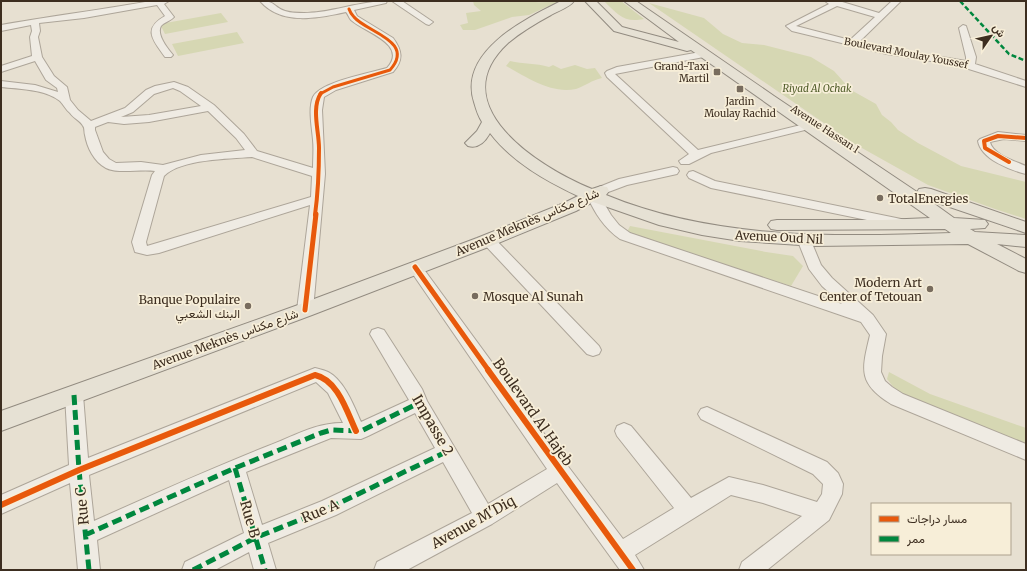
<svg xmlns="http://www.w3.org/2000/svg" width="1027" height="571" font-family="Merriweather,Vazirmatn,serif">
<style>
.green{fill:#d6d7b3}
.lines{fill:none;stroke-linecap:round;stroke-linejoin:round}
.minor-casing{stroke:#ada599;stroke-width:2}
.major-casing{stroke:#928b80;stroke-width:2}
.minor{fill:#efebe3;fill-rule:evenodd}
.major{fill:#e6e1d4;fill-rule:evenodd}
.quiet-far1{stroke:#00873e;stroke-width:2.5;stroke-dasharray:5 2.5;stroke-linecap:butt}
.quiet{stroke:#00873e;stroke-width:5;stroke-dasharray:10 5;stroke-linecap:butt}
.cycleway-far3-casing{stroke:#f7eed8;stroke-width:4.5}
.cycleway-far2-casing{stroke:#f7eed8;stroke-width:6}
.cycleway-far1-casing{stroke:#f7eed8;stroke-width:8}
.cycleway-casing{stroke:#f7eed8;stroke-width:9}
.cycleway-far3{stroke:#e8590c;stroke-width:3}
.cycleway-far2{stroke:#e8590c;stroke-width:4}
.cycleway-far1{stroke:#e8590c;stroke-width:5}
.cycleway{stroke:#e8590c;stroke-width:6}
.poi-dot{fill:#786c5e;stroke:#f7eed8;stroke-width:1.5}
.labels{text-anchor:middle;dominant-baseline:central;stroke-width:3.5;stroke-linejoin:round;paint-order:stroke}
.far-street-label{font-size:10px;fill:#3d2e20;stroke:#f7eed8}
.far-poi-label{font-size:10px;fill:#3d2e20;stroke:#f7eed8;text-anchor:end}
.far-park-label{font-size:10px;font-style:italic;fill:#4d5a26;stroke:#f7eed8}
.poi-label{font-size:12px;fill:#3d2e20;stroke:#f7eed8;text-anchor:start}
.street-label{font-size:12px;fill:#3d2e20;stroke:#f7eed8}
.near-street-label{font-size:14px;fill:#3d2e20;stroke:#f7eed8}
</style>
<rect width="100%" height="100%" fill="#e7e0d1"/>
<!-- green -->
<path class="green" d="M473 1H531C539 4 554 1 564 1L555 3 529 15 512 17 475 30H463L460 25 468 23 466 13 481 11 474 5Z
M604 1H621L644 19C624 23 618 15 604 1Z
M649 3 704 18 723 34 742 43 764 45 811 57 834 71 851 90 876 104 882 115 891 122 898 130 918 143 961 166 1026 182V219L995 209 928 185 853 143Z
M221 13 228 22 165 34 160 24Z
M237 32 244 43 178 56 172 44Z
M510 61C523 64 536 63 549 67L553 65 561 69 575 65 587 69 595 68 602 78C592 80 585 86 576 89 550 94 528 78 506 66Z
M630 226 766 252 793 256 803 266 791 286 651 242 627 232Z
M889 372 930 394 1026 428V445L908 400 895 389 887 379Z"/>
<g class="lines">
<!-- minor casing -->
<g class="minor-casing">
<path id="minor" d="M151 1H169L164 4 174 17C171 21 164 22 161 26 156 35 168 49 173 55L171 57H165C153 40 142 29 165 16L157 5 84 18 39 23 40 31 38 37 42 57 54 76 67 87 70 100 78 110 91 121 125 108 146 90 155 86 174 82 188 87 214 105 244 134 257 151 313 168C313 159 314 149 313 140 312 127 308 109 313 97 320 82 370 73 387 68 409 44 364 32 351 20 349 18 348 14 346 12 318 18 282 26 260 1 276 1 273 7 285 11 291 13 298 13 304 13 332 13 359 1 387 1L386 3 354 10 357 16 393 38C402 50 404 60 393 72L336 90 324 97 322 110 325 174 313 310 311 314 305 315 299 314 297 310 310 205 159 253 147 255 135 252 132 242 152 175 155 171C140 169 118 174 106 168 94 162 87 147 85 135 84 132 85 128 83 126 81 121 73 118 70 113 66 110 64 105 60 101 45 89 19 89 1 87V81L35 85 58 92 57 88 46 80 35 61 1 72V66L32 56 30 37 32 31 31 25 1 31V25C51 16 101 10 151 1ZM173 88 180 91 201 106 149 115 121 117 133 112 154 94ZM208 111 236 138 245 150 201 155 163 165 141 162 116 163 109 159 103 152 95 130V127L108 122 124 124 149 122ZM252 157 312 176 311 197 147 246 146 242 164 176C181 159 228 159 252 157Z
M392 1H402L433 22 429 25 426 24Z
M825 1H839L879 13 892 1H901L859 42 887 48 966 61V57L959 28 963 25 966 26 976 57 975 64 1026 81V87L956 65 887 54 792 31 786 26 829 4ZM837 6 875 17 850 40 796 26Z
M706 51 711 54 709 56 615 74 698 150 809 123 815 126 813 128 711 153 689 164H681L679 161 689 154 607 77 605 73 607 71 617 67Z
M998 132 1026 135V141L1004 139 990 142C993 155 1015 161 1026 166V174C1010 170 981 159 978 141L980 139Z
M673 167 677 168 679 171 677 174 627 185 603 194 599 193 597 190 599 187 619 179Z
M693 171 715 181 906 220 911 221 913 224 911 227 906 228 711 188 689 178 687 175 689 172Z
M593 192 598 193 611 215 619 225 630 233 842 304 822 286 809 269 797 239 799 236 804 235 809 236 821 265 832 278 873 315 886 334 882 356 881 372 885 381 892 387 903 394 1026 444V460L891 404C857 383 862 369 870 335L861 322 620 239C604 228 595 213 587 196L588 193Z
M488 236 493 237 599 346 601 350 599 354 593 356 587 354 483 243 481 240 483 237Z
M415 262 420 264 567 465 623 539 674 508 617 436 615 431 617 426 624 423 631 426 691 498 729 477 763 485 817 502 822 494 823 484 813 474 701 419 698 414 701 409 707 407 827 462 838 473 843 484 842 494 829 520 767 570H739L742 562 802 516 763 503 731 495 635 555 644 570H620L557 483 492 524 407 570H374L377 562 472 513 443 462 336 515 268 543 276 570H254L249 552 215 570H182L185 562 244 533 229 480 97 540 100 570H78L70 483 1 514V495L69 465 65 395 68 390 74 388 80 390 83 395 88 458 315 368C319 369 324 370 328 372 344 380 354 406 361 422L409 400 370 334 372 330 378 328 384 330 422 389 427 401 488 504 547 469 410 270 408 267 410 264ZM316 382 328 393 343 423C317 422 292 437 268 446 210 469 152 495 94 521L89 475ZM415 413 435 448 322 501 262 525 246 472 331 438 361 439 368 436Z"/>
</g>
<!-- major casing -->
<g class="major-casing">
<path id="major" d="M561 1H574C570 7 558 11 551 15 536 23 521 32 508 43 441 105 538 167 592 189L601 186 607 187 609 191 606 195C715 240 835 237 951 233L945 229 777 230 771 229 768 225 771 221 777 220H883L930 218 691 50 687 51 614 31 585 1H596L622 27 679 42 624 1H636L774 96 917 192 919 189 925 188 931 189 1026 222V233L929 200 954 218 985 220 988 224 985 228 970 229 975 232 1026 235V247L997 244 1026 259V273L1019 271 968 244 815 246 740 241 702 235 659 225 593 202 576 211 491 246 312 315 1 431V411L298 305 477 238 564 203 578 196C546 181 512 162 490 133 485 142 478 149 468 146L465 143 477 131 482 122C478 116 476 109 474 102 458 52 525 19 561 1Z"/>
</g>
<!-- minor -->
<use href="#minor" class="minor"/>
<!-- major -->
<use href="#major" class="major"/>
<!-- quiet-far1 -->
<path class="quiet-far1" d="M960 1 1009 54 1026 61"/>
<!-- quiet -->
<path class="quiet" d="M74 395 79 470 89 570
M235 468 265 570
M85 535 235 468 321 433 331 430 361 431 419 403
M193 570 255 538 329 508 448 451"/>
<!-- cycleway-far3 casing -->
<g class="cycleway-far3-casing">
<path id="cycleway-far3" d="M320 94 333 87 390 70C416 41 366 32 354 17 352 15 350 12 349 9"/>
</g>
<!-- cycleway-far2 casing -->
<g class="cycleway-far2-casing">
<path id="cycleway-far2" d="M1009 162 985 148 984 141 998 136 1026 138
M315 215C318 193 319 170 319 148 319 131 311 108 321 93"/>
</g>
<!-- cycleway-far1 casing -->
<g class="cycleway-far1-casing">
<path id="cycleway-far1" d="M415 267 489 371
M305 310 316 214"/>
</g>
<!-- cycleway casing -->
<g class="cycleway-casing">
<path id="cycleway" d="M488 370 633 570
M1 505 79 470 315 375C338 380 347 412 356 431"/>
</g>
<!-- cycleway-far3 -->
<use href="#cycleway-far3" class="cycleway-far3"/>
<!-- cycleway-far2 -->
<use href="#cycleway-far2" class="cycleway-far2"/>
<!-- cycleway-far1 -->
<use href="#cycleway-far1" class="cycleway-far1"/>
<!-- cycleway -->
<use href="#cycleway" class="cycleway"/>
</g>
<!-- markers -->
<g class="poi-dot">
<rect x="713" y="68" width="8" height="8" rx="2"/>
<rect x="736" y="85" width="8" height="8" rx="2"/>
<circle cx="880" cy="198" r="4"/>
<circle cx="930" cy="289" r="4"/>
<circle cx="475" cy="296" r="4"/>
<circle cx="248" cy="306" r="4"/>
</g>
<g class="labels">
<!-- far-street labels -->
<g class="far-street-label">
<text transform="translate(906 53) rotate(11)">Boulevard Moulay Youssef</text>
<text transform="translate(825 129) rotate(33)">Avenue Hassan I</text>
</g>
<!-- far-poi labels -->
<g class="far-poi-label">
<text x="709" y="66">Grand-Taxi<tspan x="709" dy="12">Martil</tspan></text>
<text x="740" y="101" text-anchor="middle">Jardin<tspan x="740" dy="12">Moulay Rachid</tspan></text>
</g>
<!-- far-park labels -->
<g class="far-park-label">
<text x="817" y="88">Riyad Al Ochak</text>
</g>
<!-- poi labels -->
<g class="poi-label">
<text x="888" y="198">TotalEnergies</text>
<text x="922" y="282" text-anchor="end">Modern Art<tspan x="922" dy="14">Center of Tetouan</tspan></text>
<text x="483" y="296">Mosque Al Sunah</text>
<text x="240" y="299" text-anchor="end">Banque Populaire<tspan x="240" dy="14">البنك الشعبي</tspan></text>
</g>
<!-- street labels -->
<g class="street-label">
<text transform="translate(527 222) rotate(-23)">Avenue Meknès شارع مكناس</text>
<text transform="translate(779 237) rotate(3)">Avenue Oud Nil</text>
<text transform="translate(225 339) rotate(-20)">Avenue Meknès شارع مكناس</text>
</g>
<!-- near-street labels -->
<g class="near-street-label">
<text transform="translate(533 412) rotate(55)">Boulevard Al Hajeb</text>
<text transform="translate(433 425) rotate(60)">Impasse 2</text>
<text transform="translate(82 506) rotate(-95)">Rue C</text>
<text transform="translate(320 511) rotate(-23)">Rue A</text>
<text transform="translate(250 519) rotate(74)">Rue B</text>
<text transform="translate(473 522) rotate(-29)">Avenue M'Diq</text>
</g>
</g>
<!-- border -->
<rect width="1027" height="571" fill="none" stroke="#3d2e20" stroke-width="4"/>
<!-- legend -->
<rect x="871" y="503" width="140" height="52" fill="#f7eed8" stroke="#ada18e"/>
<rect x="879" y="516" width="20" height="6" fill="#e8590c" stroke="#ada18e"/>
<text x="907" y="523" font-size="12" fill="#3d2e20">مسار دراجات</text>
<rect x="879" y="536" width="20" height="6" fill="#00873e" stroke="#ada18e"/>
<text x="907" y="543" font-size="12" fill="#3d2e20">ممر</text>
<!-- north arrow -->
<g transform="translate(991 36) rotate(56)" stroke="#f7eed8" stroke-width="3" paint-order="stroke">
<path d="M0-3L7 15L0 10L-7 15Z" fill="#3d2e20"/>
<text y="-6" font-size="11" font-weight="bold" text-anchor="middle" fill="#3d2e20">ش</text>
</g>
</svg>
